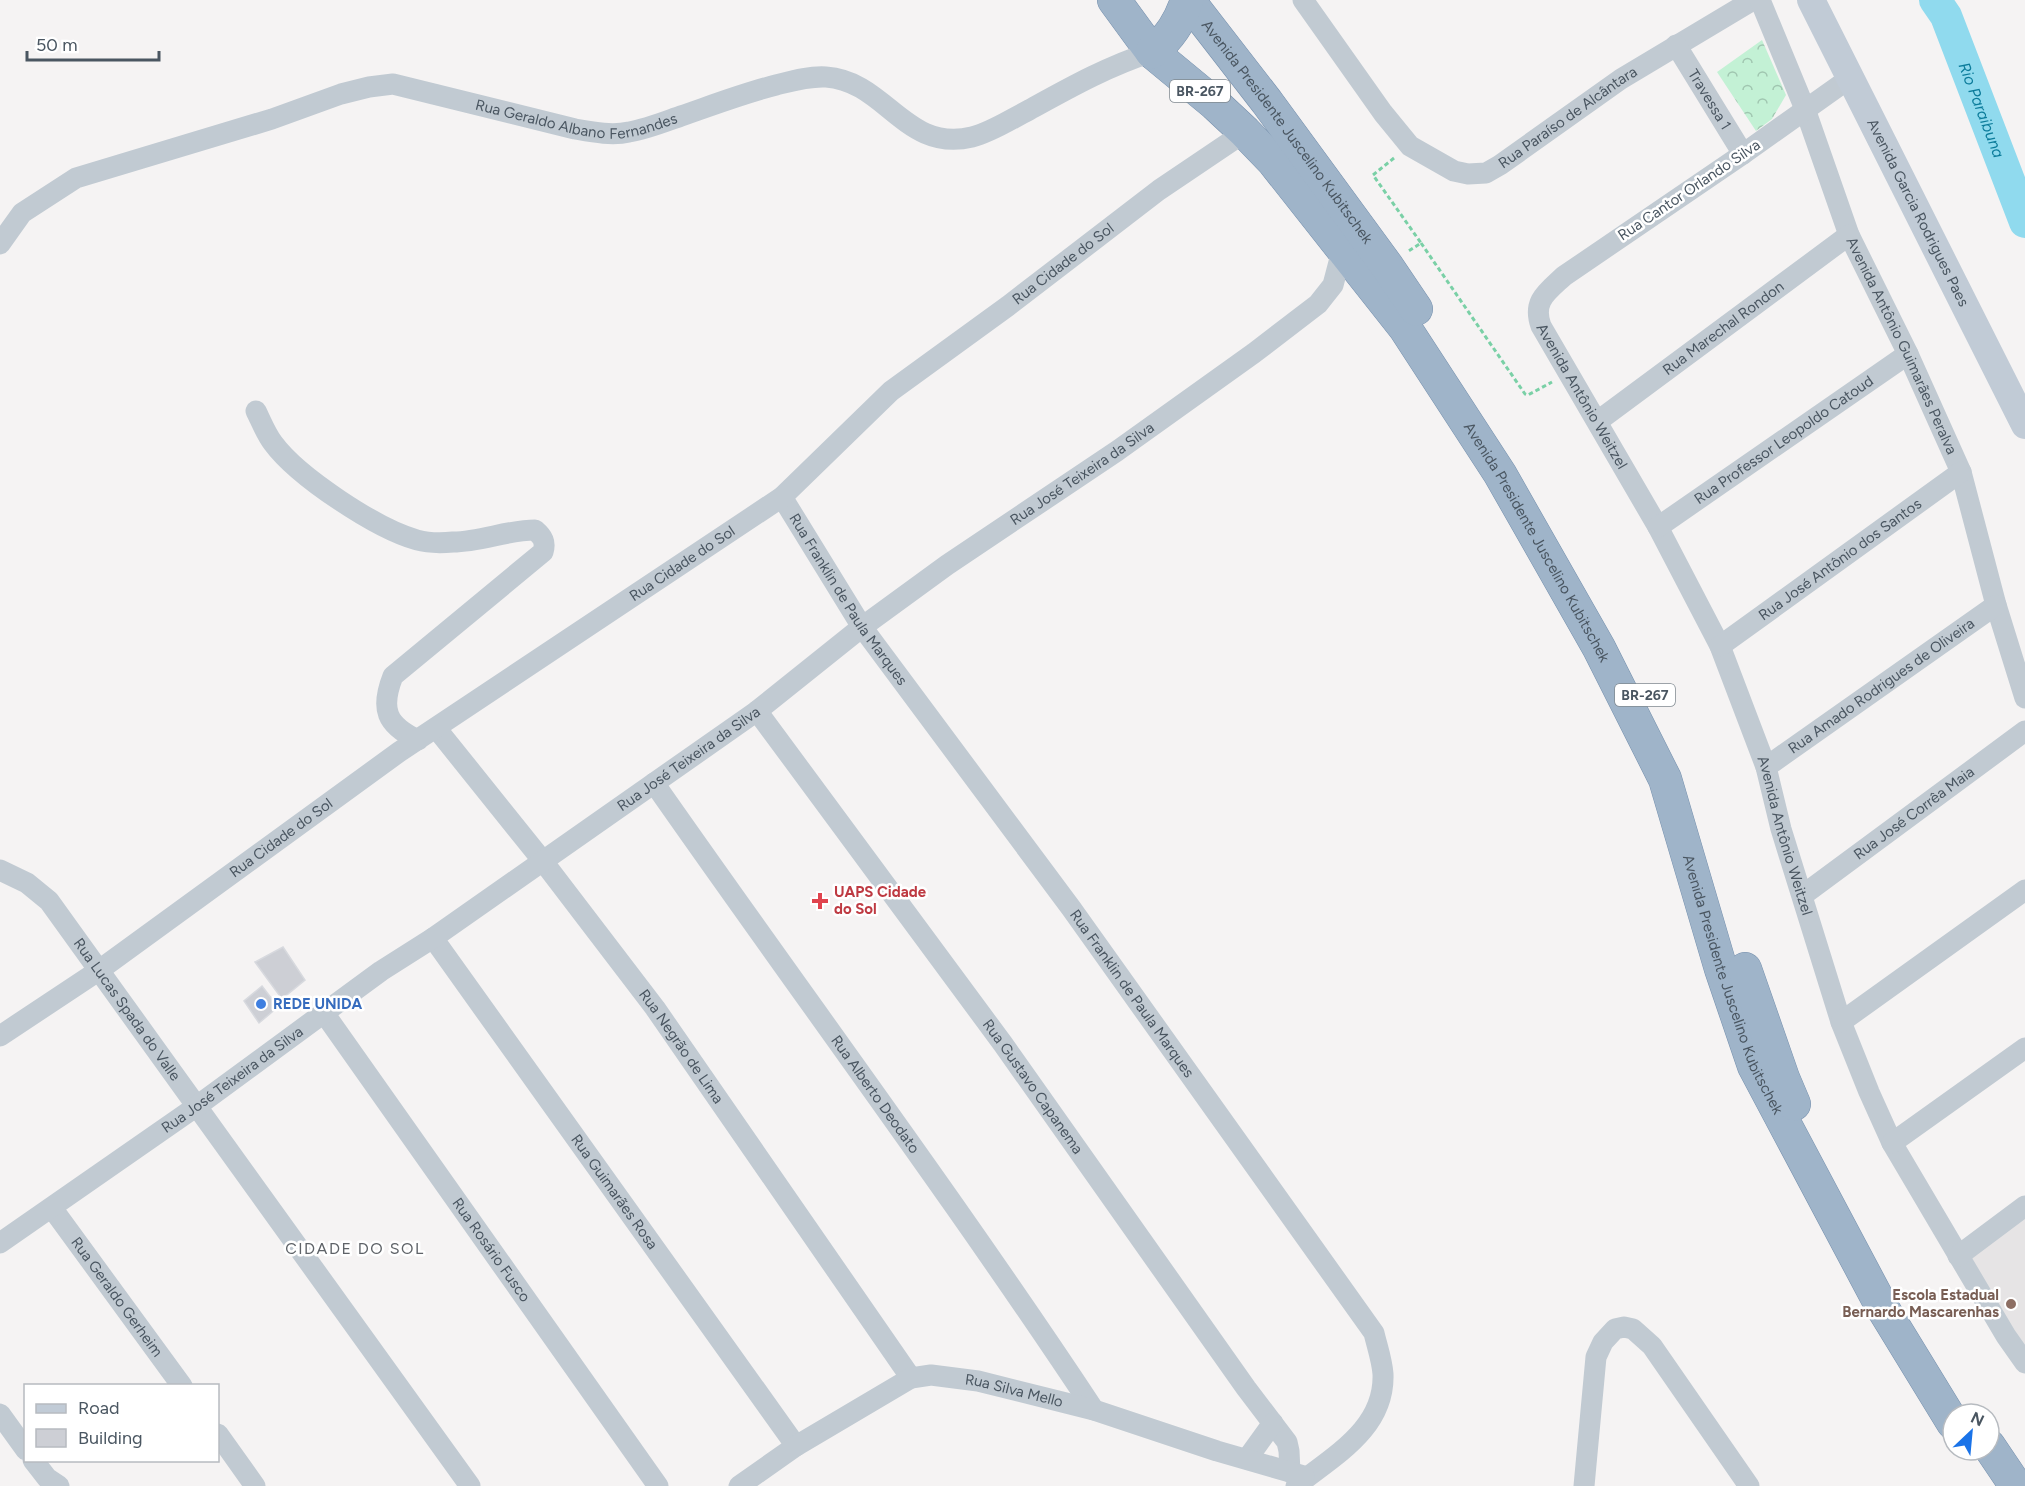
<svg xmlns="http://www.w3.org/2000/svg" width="2025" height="1486" font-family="Figtree,sans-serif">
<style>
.education{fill:#e6e4e5}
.forest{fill:url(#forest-crowns)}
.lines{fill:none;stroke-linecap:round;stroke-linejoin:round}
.river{stroke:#90daee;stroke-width:32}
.building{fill:#cdcfd5;stroke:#d7d9de;stroke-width:1.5}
.trunk-casing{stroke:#7690ad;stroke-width:34}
.path{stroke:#7ad0a6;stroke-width:3;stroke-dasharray:4.5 3;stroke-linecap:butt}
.minor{stroke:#c1cad2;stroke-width:21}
.secondary{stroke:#c1cbd6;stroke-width:28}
.trunk{stroke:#9fb4c9;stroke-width:33}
.health-dot{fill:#e0444e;stroke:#fff;stroke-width:2}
.shop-dot{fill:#3f7fe0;stroke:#fff;stroke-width:2}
.education-dot{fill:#8d6e63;stroke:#fff;stroke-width:2}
.labels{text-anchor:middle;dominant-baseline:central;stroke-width:5;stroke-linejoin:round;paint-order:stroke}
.shield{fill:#fff;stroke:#808990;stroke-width:1.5}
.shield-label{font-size:14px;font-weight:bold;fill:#4a5661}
.street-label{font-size:15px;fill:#4a5661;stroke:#fff}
.health-label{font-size:15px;font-weight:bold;fill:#be3a42;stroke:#fff;text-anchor:start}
.shop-label{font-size:15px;font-weight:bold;fill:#366cbe;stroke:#fff;text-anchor:start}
.education-label{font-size:15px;font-weight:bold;fill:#785e54;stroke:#fff;text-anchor:end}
.water-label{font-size:16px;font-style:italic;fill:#0c7c9b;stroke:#fff}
.neighbourhood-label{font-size:16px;letter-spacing:1.5px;fill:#5f6368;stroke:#fff}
</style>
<defs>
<pattern id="forest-crowns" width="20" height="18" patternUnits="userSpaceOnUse" patternTransform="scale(1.5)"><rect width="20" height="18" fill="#c3f1d5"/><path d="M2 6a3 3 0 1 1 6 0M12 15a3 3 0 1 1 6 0" fill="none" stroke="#a0c6b0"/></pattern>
</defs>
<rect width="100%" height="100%" fill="#f5f3f3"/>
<!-- education -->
<path class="education" d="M2025 1216V1348L1967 1260Z"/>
<!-- forest -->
<path class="forest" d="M1762 40 1786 95 1772 119 1756 131 1717 72Z"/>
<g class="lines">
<!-- river -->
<path class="river" id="s1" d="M1935 0 1946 16 2025 222"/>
</g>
<!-- building -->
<path class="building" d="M283 947 305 980 282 999 255 962Z
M262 986 278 1007 259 1023 244 1001Z"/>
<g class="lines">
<!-- trunk casing -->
<g class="trunk-casing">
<g id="trunk">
<path id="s24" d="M1114 0 1152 52 1215 104 1245 132 1273 161 1405 328 1500 474 1599 648 1665 779 1721 969 1754 1066 1882 1307 1953 1423"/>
<path id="s25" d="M1188 0 1267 102 1387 266 1416 309"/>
<path d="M1152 52C1170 37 1180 22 1187 0"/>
<path d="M1745 969 1783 1078 1794 1104"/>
<path d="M1989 1446 2016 1486"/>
</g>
</g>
<!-- path -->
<path class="path" d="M1394 158 1373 175 1421 243 1407 252
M1421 243 1525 394 1528 395 1552 382"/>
<!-- minor -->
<g class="minor">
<path id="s2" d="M1303 0 1383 113 1410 146 1454 171 1468 174 1486 173 1500 165 1621 79 1753 0"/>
<path id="s3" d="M1760 0 1805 109 1849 235 1908 354 1961 472 1996 605 2025 698"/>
<path id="s4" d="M1676 45 1743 154"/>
<path id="s5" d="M1850 78 1743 154 1564 276C1547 292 1532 301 1541 326L1658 527 1720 646 1766 767 1781 829 1841 1022 1869 1092 1892 1143 2006 1336 2025 1363"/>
<path id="s6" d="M0 244 22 213 76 178 272 119 341 94 369 87 393 84 575 129C592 132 612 136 629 132 647 129 664 122 681 116 713 105 744 93 776 85 792 81 809 76 826 77 886 81 905 153 972 137 992 132 1011 119 1029 110 1069 88 1108 66 1152 52"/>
<path d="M256 411C261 421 266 434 273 443 298 477 377 529 417 540 428 543 442 543 453 542 481 542 507 530 535 530 543 537 546 542 543 552L393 676C380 709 386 725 418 740"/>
<path id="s7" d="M1598 421 1849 235"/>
<path id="s8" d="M782 497 862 627 1071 908 1374 1333C1377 1346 1382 1360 1383 1374 1385 1429 1333 1456 1296 1486"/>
<path id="s9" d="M1658 527 1908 354"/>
<path id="s10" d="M1720 646 1961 472"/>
<path id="s11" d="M757 711 1003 1044 1246 1388 1287 1442 1289 1451 1290 1472"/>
<path id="s12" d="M436 728 542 860 655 1008 911 1378"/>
<path id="s13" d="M1766 767 1996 605"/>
<path id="s14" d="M654 783C800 992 953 1197 1094 1410"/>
<path id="s15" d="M0 870 27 883 49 901 470 1486"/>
<path id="s16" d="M1803 895 2025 731"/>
<path id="s17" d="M433 938 796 1446"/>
<path id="s18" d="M324 1013 658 1486"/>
<path d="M1841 1022 2025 890"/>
<path id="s19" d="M0 1036 98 971 399 752 782 497 891 391 1008 306 1159 190 1245 132"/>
<path d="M1892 1143 2025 1048"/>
<path id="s20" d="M52 1208 182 1386"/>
<path id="s21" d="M0 1243 197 1106 381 971 433 938 757 711 862 627 947 565 1117 451 1254 353 1318 304 1333 285 1343 247"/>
<path d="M1958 1256 2025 1206"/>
<path d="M0 1414 26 1450"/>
<path d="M218 1434 255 1486"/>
<path d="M1247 1459 1273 1423"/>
<path d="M33 1460 47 1478 59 1486"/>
<path id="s22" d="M739 1486 796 1446 911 1378 931 1375 978 1381 1094 1410 1217 1451 1304 1476"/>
<path d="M1584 1486 1596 1357 1603 1342 1615 1329 1624 1327 1633 1329 1652 1346 1749 1486"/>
</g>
<!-- secondary -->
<path class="secondary" id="s23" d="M1811 0 2025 425"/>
<!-- trunk -->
<use href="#trunk" class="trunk"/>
</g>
<!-- markers -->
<path class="health-dot" d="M817 892h6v6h6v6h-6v6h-6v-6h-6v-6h6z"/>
<circle class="shop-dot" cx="261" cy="1004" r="6"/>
<circle class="education-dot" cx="2011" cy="1304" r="6"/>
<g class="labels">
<!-- shield labels -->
<g class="shield">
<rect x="1170" y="80" width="60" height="22" rx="4.5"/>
<rect x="1615" y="684" width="60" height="22" rx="4.5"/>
</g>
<g class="shield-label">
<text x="1200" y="91">BR-267</text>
<text x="1645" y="695">BR-267</text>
</g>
<!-- street labels -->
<g class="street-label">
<text stroke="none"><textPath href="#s4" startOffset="64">Travessa 1</textPath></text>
<text stroke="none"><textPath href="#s6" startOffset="622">Rua Geraldo Albano Fernandes</textPath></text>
<text stroke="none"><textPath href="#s2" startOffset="363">Rua Paraíso de Alcântara</textPath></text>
<text stroke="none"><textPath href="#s25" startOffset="165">Avenida Presidente Juscelino Kubitschek</textPath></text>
<text transform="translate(1689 190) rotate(-34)">Rua Cantor Orlando Silva</text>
<text stroke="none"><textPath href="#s23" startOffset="238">Avenida Garcia Rodrigues Paes</textPath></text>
<text stroke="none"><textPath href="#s19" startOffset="1316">Rua Cidade do Sol</textPath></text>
<text stroke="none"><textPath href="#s7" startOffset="156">Rua Marechal Rondon</textPath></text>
<text stroke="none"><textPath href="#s3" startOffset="374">Avenida Antônio Guimarães Peralva</textPath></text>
<text stroke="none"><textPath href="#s5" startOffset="489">Avenida Antônio Weitzel</textPath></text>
<text stroke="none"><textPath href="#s9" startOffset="153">Rua Professor Leopoldo Catoud</textPath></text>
<text stroke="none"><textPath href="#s21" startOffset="1328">Rua José Teixeira da Silva</textPath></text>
<text stroke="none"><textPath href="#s24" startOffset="692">Avenida Presidente Juscelino Kubitschek</textPath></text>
<text stroke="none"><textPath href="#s10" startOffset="148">Rua José Antônio dos Santos</textPath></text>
<text stroke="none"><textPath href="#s19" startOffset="830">Rua Cidade do Sol</textPath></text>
<text stroke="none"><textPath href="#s8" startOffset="122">Rua Franklin de Paula Marques</textPath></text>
<text stroke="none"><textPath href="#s13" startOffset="141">Rua Amado Rodrigues de Oliveira</textPath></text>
<text stroke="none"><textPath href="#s21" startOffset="842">Rua José Teixeira da Silva</textPath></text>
<text stroke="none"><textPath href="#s16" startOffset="138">Rua José Corrêa Maia</textPath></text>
<text stroke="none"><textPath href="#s5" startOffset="975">Avenida Antônio Weitzel</textPath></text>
<text stroke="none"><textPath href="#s19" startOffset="344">Rua Cidade do Sol</textPath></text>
<text stroke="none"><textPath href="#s24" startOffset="1178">Avenida Presidente Juscelino Kubitschek</textPath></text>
<text stroke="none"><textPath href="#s8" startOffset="608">Rua Franklin de Paula Marques</textPath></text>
<text stroke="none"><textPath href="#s15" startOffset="192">Rua Lucas Spada do Valle</textPath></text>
<text stroke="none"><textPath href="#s12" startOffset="402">Rua Negrão de Lima</textPath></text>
<text stroke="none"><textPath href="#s21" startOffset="284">Rua José Teixeira da Silva</textPath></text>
<text stroke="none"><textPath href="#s11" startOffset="466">Rua Gustavo Capanema</textPath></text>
<text stroke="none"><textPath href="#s14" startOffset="382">Rua Alberto Deodato</textPath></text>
<text stroke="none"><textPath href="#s17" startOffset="312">Rua Guimarães Rosa</textPath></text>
<text stroke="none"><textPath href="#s18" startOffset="290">Rua Rosário Fusco</textPath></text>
<text stroke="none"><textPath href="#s20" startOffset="110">Rua Geraldo Gerheim</textPath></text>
<text stroke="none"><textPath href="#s22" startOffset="308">Rua Silva Mello</textPath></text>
</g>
<!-- health labels -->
<g class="health-label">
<text x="834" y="892">UAPS Cidade<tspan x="834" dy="17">do Sol</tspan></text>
</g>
<!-- shop labels -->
<g class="shop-label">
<text x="273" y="1004">REDE UNIDA</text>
</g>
<!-- education labels -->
<g class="education-label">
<text x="1999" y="1295">Escola Estadual<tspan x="1999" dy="17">Bernardo Mascarenhas</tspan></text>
</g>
<!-- water labels -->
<g class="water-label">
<text stroke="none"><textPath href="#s1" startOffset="120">Rio Paraibuna</textPath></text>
</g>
<!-- neighbourhood labels -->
<g class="neighbourhood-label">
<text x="355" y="1248">CIDADE DO SOL</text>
</g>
</g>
<!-- legend -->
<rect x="24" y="1384" width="195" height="78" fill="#ffffff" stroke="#b7bbc0" stroke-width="1.5"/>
<rect x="36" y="1404" width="30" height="9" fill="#c1cbd6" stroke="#b7bbc0" stroke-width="1.5"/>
<text x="78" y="1414" font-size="18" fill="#4a5661">Road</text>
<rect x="36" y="1429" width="30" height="18" fill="#cdcfd5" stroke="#b7bbc0" stroke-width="1.5"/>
<text x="78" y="1444" font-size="18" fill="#4a5661">Building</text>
<!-- north arrow -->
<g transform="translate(1971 1432) rotate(26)"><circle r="28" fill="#ffffff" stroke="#b7bbc0" stroke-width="1.5"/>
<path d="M0-4.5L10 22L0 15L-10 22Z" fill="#1a73e8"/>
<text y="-9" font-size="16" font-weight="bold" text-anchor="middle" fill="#4a5661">N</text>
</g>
<!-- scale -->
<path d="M27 51v9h132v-9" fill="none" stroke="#4a5661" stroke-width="3"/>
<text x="36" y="51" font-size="18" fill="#4a5661" stroke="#ffffff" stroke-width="4.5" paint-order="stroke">50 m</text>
</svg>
